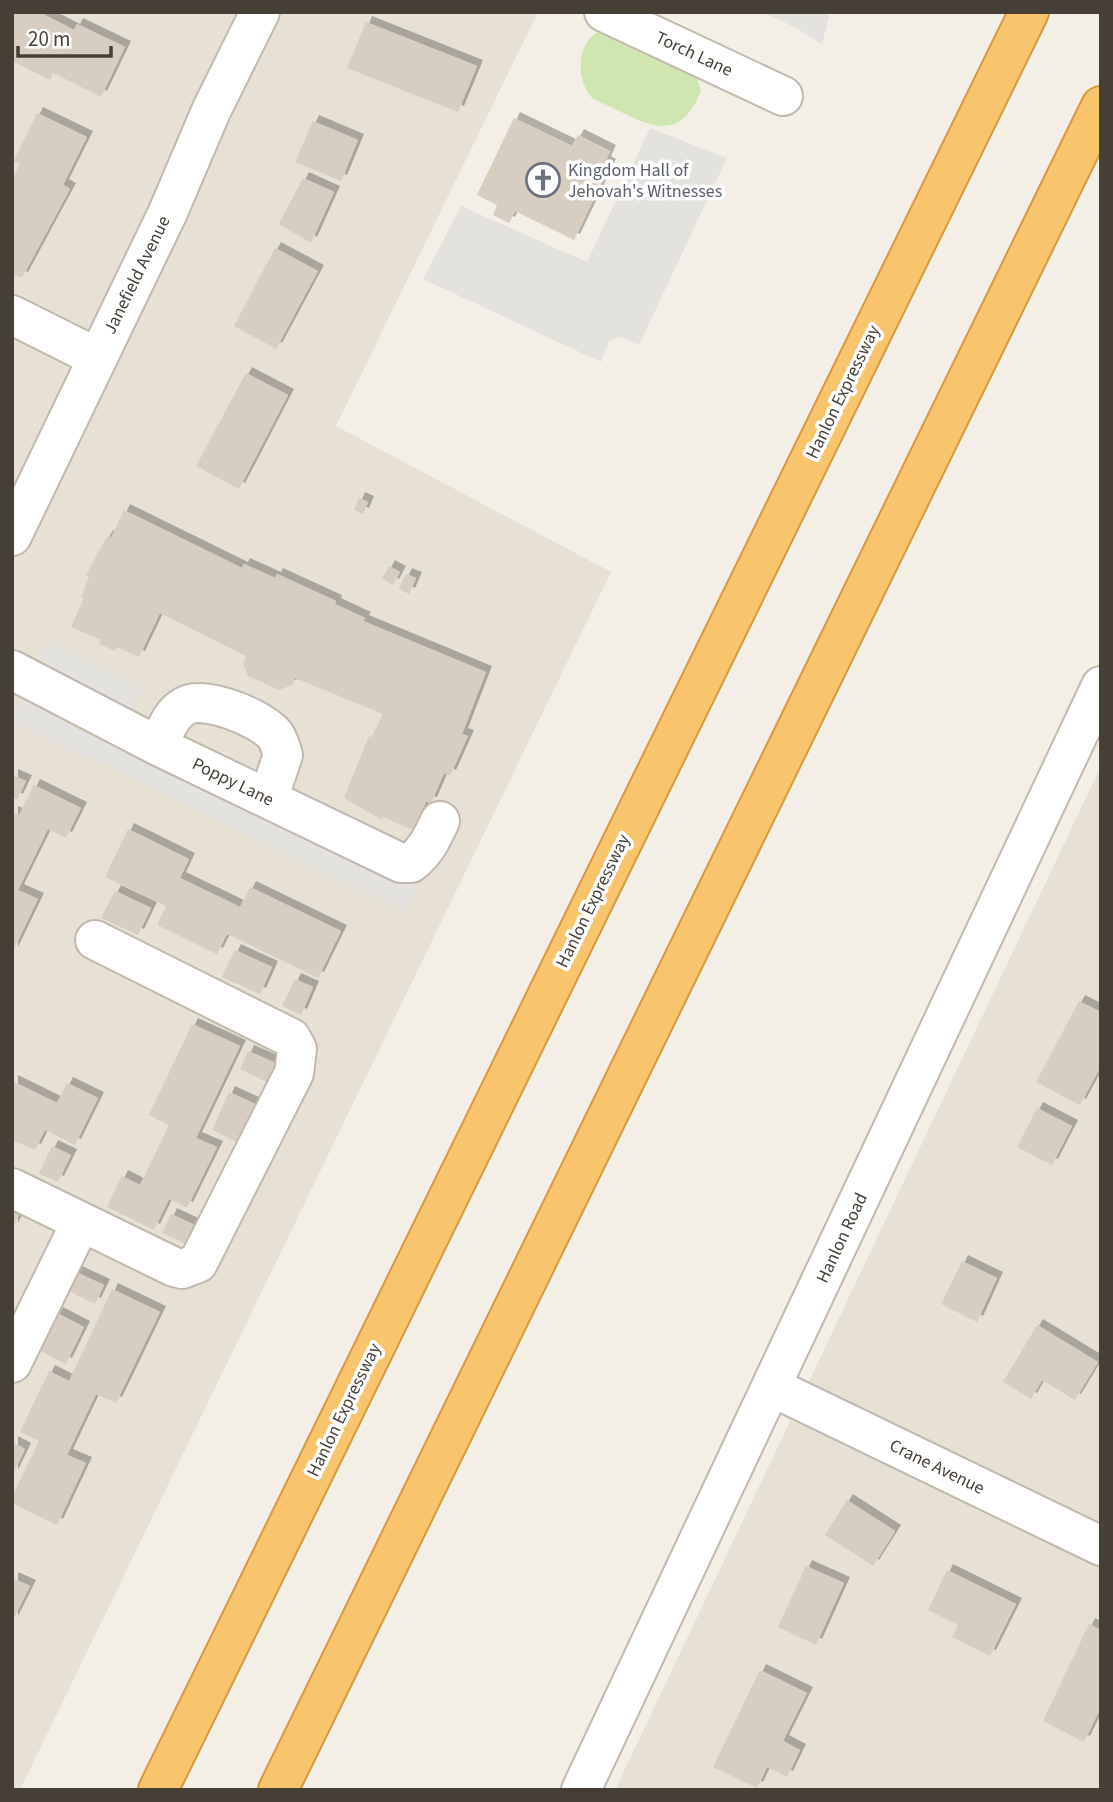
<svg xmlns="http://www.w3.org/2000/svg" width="1113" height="1802" font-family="'Source Sans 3',sans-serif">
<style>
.residential{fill:#e7e1d5}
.green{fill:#d0e6b1}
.parking{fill:#e4e2df}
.building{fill:#d7cdc0;filter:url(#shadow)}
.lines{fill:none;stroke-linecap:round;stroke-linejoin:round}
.minor-casing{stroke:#c1b9ad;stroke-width:42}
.highway-casing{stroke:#d8993c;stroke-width:42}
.minor{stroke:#fff;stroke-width:38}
.highway{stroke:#f9c56c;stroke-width:38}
.labels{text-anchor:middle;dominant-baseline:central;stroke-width:7;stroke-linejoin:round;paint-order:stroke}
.street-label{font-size:18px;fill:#463f36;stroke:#fff}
.worship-label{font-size:18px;fill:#5b616d;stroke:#fff;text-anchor:start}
</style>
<defs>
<filter id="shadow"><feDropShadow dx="6" dy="-6" stdDeviation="0" flood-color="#0004"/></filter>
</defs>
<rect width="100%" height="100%" fill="#f3efe7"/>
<!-- residential -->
<path class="residential" d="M12 12H538L336 426 611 572 20 1790H12Z
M1101 766V1790H615Z"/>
<!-- green -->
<path class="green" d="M597 32 696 74 701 91C676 154 637 116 593 99 576 82 576 45 597 32Z"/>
<!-- parking -->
<path class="parking" d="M763 12H830L822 45 798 29Z
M650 128 727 158 639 345 619 337 609 341 601 362 423 279 461 206 587 262Z
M48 642 142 689 132 712 432 854 406 911 12 721Z"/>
<!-- building -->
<path class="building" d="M12 12H39L74 30 77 24 125 47 101 97 53 73 50 80 12 61Z
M366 22 477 66 458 112 347 68Z
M37 113 87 137 63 185 70 189 22 278 12 274V180L20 164 14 161Z
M514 118 572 146 578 135 610 151 605 162 610 165 574 240 515 211 509 223 493 215 497 205 477 195Z
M313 121 358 140 341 181 295 162Z
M303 178 334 192 311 243 279 224Z
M275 248 318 271 276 349 234 326Z
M246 373 288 395 239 489 196 466Z
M359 498 368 502 363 514 354 510Z
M124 510 242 568 244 564 275 578 277 574 336 601 335 604 365 618 363 621 486 672 462 734 468 736 450 776 444 773 431 803 426 801 413 830 383 817 382 820 344 798 369 736 372 737 383 714 295 678 292 685 279 690 248 676 243 664 246 656 160 613 139 657 117 647 115 651 99 644 101 640 71 627 84 598 81 597 89 577 86 575 107 536 111 538Z
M389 566 400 572 393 585 382 579Z
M406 574 416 578 409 594 399 589Z
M12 775 26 781 17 800 12 797Z
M34 785 81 808 66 838 48 829 18 890 38 899 12 953V812L19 815Z
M128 829 189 859 180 878 240 907 250 887 341 931 318 978 227 934 217 954 157 925 166 906 105 877Z
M115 891 151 908 138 935 101 918Z
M235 950 272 967 260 994 222 977Z
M295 979 313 987 301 1015 282 1006Z
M1079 1001 1101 1012V1066L1080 1105 1036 1082Z
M192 1024 240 1046 196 1138 217 1147 187 1208 169 1199 154 1230 107 1207 122 1176 140 1185 169 1125 149 1115Z
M248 1051 276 1063 267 1082 240 1069Z
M12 1081 57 1103 67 1083 98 1098 75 1145 45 1130 35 1150 12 1140Z
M229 1092 257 1105 239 1143 212 1130Z
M1037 1108 1072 1126 1052 1165 1017 1147Z
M52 1146 71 1155 58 1182 39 1174Z
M12 1210 20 1213 12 1229Z
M171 1214 199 1227 190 1246 162 1233Z
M962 1261 997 1278 977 1322 941 1304Z
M76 1272 104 1285 95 1304 67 1290Z
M112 1289 160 1312 116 1403 96 1394 67 1455 86 1463 57 1525 12 1503V1497L39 1441 20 1432 49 1371 69 1381Z
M57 1313 84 1327 66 1364 39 1350Z
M1037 1325 1098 1362 1075 1400 1042 1380 1031 1399 1003 1382Z
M12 1442 25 1449 12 1476Z
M847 1500 895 1531 873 1566 825 1535Z
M806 1566 844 1583 816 1645 778 1627Z
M947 1570 1016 1604 990 1656 952 1637 958 1625 928 1610Z
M12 1578 30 1586 12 1622Z
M1089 1624 1101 1630V1707L1084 1742 1043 1721Z
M760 1670 807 1693 783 1741 800 1750 787 1777 767 1767 757 1788 713 1767Z"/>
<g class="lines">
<!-- minor casing -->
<g class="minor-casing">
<path id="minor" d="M604 12 783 96
M12 315 96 357
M12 536 168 212 211 111 260 12
M12 670 158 746 401 863H411C426 851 432 838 440 821
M158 746C165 732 170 714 185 706 205 695 261 718 275 735 279 741 281 748 283 755L268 799
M12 1188 174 1267 182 1269 198 1263 294 1073 297 1049 291 1038 95 940
M12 1363 81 1222
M772 1387 1101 1546
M581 1790 1101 686"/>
</g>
<!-- highway casing -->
<g class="highway-casing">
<path id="highway" d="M158 1790 1029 12
M278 1790 1101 106"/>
</g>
<!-- minor -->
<use href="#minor" class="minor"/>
<!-- highway -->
<use href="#highway" class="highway"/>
</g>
<!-- icons -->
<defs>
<g id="church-ring" transform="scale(1.75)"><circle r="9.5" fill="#fff" stroke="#6b7280" stroke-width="1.5"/><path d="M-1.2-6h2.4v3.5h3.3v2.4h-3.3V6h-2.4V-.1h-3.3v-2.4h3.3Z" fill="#6b7280"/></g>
</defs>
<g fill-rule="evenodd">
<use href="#church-ring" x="543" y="180"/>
</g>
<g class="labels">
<!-- street labels -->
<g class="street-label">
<text transform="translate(694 54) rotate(25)">Torch Lane</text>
<text transform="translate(137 275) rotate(-64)">Janefield Avenue</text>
<text transform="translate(843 392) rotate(-64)">Hanlon Expressway</text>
<text transform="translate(233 782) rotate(26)">Poppy Lane</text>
<text transform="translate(593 901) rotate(-64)">Hanlon Expressway</text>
<text transform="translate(842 1238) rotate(-65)">Hanlon Road</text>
<text transform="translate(344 1410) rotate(-64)">Hanlon Expressway</text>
<text transform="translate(937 1467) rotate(26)">Crane Avenue</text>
</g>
<!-- worship labels -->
<g class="worship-label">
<text x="568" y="170">Kingdom Hall of<tspan x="568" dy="21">Jehovah's Witnesses</tspan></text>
</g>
</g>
<!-- border -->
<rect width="1113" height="1802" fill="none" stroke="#463f36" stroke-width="28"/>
<!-- scale -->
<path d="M18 46v10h93v-10" fill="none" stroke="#463f36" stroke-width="3.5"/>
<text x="28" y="46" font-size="21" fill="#463f36" stroke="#ffffff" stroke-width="5" paint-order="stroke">20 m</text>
</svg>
